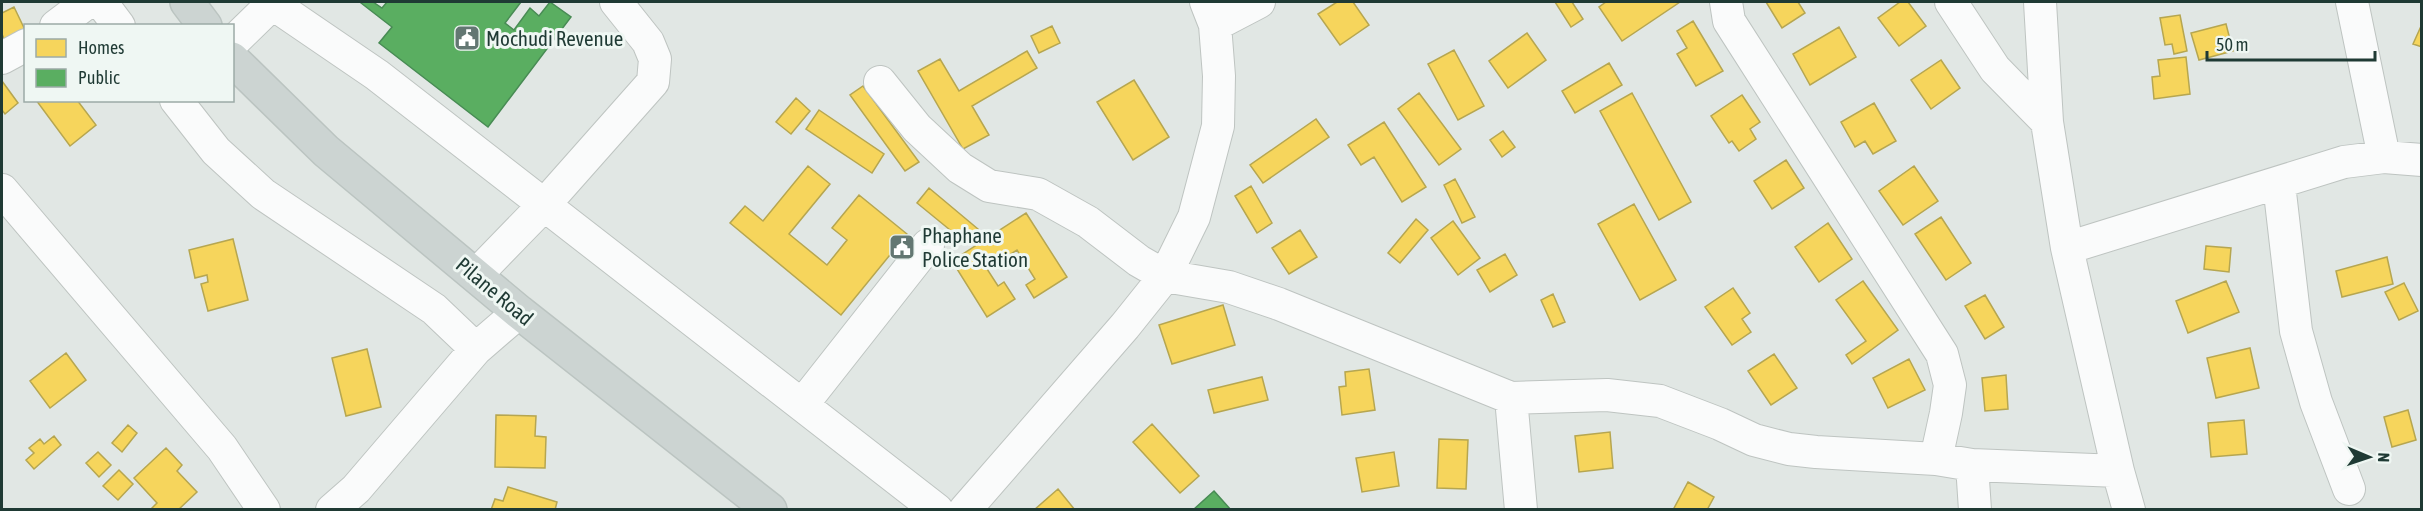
<svg xmlns="http://www.w3.org/2000/svg" width="2423" height="511" font-family="'Asap Condensed',sans-serif">
<style>
.homes{fill:#f6d55c;stroke:#b6a650;stroke-width:1.5}
.public{fill:#5aae61;stroke:#488b54;stroke-width:1.5}
.lines{fill:none;stroke-linecap:round;stroke-linejoin:round}
.minor-casing{stroke:#bec4c1;stroke-width:34}
.major-casing{stroke:#bbc4c1;stroke-width:36}
.minor{stroke:#fafbfb;stroke-width:32}
.major{stroke:#ccd4d2;stroke-width:33}
.labels{text-anchor:middle;dominant-baseline:central;stroke-width:6;stroke-linejoin:round;paint-order:stroke}
.poi-label{font-size:21px;fill:#1f3a34;stroke:#eff7f3;text-anchor:start}
.street-label{font-size:21px;fill:#1f3a34;stroke:#eff7f3}
</style>
<rect width="100%" height="100%" fill="#e1e7e4"/>
<!-- homes -->
<path class="homes" d="M1337 2H1353L1369 25 1340 45 1318 14Z
M1555 2H1572L1583 19 1571 27Z
M1606 2H1680L1622 41 1599 7Z
M1766 2H1798L1805 13 1782 28Z
M1900 2H1908L1926 26 1899 46 1878 18Z
M14 7 26 32 7 46 2 34V13Z
M2180 15 2187 51 2174 54 2172 44 2165 45 2160 18Z
M1693 21 1723 71 1696 86 1677 54 1687 48 1677 31Z
M2226 24 2233 51 2199 60 2191 33Z
M2422 24V47L2413 44Z
M1052 26 1060 43 1039 53 1031 36Z
M1839 27 1856 57 1810 85 1793 54Z
M1527 33 1546 60 1508 88 1489 61Z
M1454 50 1484 106 1458 120 1428 64Z
M1027 51 1037 68 972 106 989 135 963 149 918 71 940 59 959 91Z
M2186 57 2190 94 2154 99 2152 77 2160 76 2158 60Z
M1941 60 1960 88 1931 109 1911 80Z
M1609 63 1622 85 1575 113 1562 91Z
M1134 80 1169 137 1133 160 1097 102Z
M2 81 18 103 5 114 2 110Z
M863 86 919 162 905 171 850 95Z
M1419 93 1461 149 1439 165 1398 109Z
M1632 93 1691 202 1659 220 1600 111Z
M1742 95 1760 122 1750 129 1756 139 1739 151 1732 141 1729 143 1711 116Z
M796 98 810 111 791 134 776 122Z
M36 100H77L96 125 70 146Z
M1874 103 1896 141 1873 154 1865 141 1855 147 1841 122Z
M819 110 884 154 872 173 806 129Z
M1316 119 1329 137 1263 183 1250 165Z
M1384 122 1426 187 1402 202 1374 157 1361 165 1348 145Z
M1503 131 1515 147 1502 157 1490 140Z
M1786 160 1804 188 1772 209 1754 181Z
M808 166 830 184 789 234 827 265 847 240 832 228 859 195 907 234 841 315 730 223 745 206 763 221Z
M1914 166 1938 201 1903 225 1879 191Z
M1455 179 1475 217 1462 223 1444 185Z
M1251 186 1272 223 1257 233 1235 196Z
M929 188 978 229 966 243 917 203Z
M1634 204 1676 280 1640 300 1598 224Z
M1026 213 1067 277 1034 298 1026 285 1035 279 1017 250 987 269 998 286 1004 282 1015 299 987 317 952 261Z
M1941 217 1971 263 1946 280 1915 234Z
M1416 219 1428 230 1400 263 1388 253Z
M1453 221 1480 258 1458 275 1431 238Z
M1828 223 1852 259 1819 282 1795 247Z
M1300 230 1317 257 1289 274 1272 248Z
M233 239 248 300 208 311 201 284 208 282 207 275 195 278 189 250Z
M2206 246 2231 248 2229 272 2204 269Z
M1505 254 1517 275 1490 292 1477 270Z
M2387 257 2393 284 2342 297 2336 271Z
M1863 281 1898 330 1852 364 1846 355 1866 341 1836 300Z
M2226 281 2239 312 2188 333 2176 301Z
M2404 283 2418 311 2399 320 2385 292Z
M1733 288 1750 313 1742 319 1751 332 1732 345 1705 307Z
M1553 294 1565 322 1553 327 1541 300Z
M1985 295 2004 327 1985 339 1965 306Z
M1223 305 1235 345 1172 364 1159 325Z
M2250 348 2259 388 2216 398 2207 358Z
M367 349 381 407 346 416 332 358Z
M66 353 86 380 50 408 30 381Z
M1774 354 1797 388 1771 405 1748 371Z
M1909 359 1925 390 1888 408 1873 378Z
M1369 369 1375 410 1342 415 1339 387 1346 386 1345 372Z
M2006 375 2008 409 1985 411 1982 378Z
M1262 377 1268 400 1214 413 1208 390Z
M2408 410 2416 440 2392 447 2384 417Z
M496 415 536 416 535 436 546 437 545 468 495 467Z
M2244 420 2247 454 2211 457 2208 423Z
M1152 424 1199 476 1180 493 1133 442Z
M128 425 137 433 122 452 112 443Z
M1610 432 1613 468 1579 472 1575 436Z
M54 436 61 445 34 469 26 460 34 453 29 448 40 439 44 444Z
M1439 439 1468 440 1466 489 1437 488Z
M166 448 182 465 177 471 197 492 178 510H150L157 503 134 478Z
M98 452 111 465 99 477 86 463Z
M1394 452 1399 486 1362 492 1356 458Z
M119 470 133 484 118 500 103 486Z
M1688 482 1714 497 1707 510H1673Z
M508 487 557 502 555 510H491L495 499 503 501Z
M1058 489 1075 510H1034Z"/>
<!-- public -->
<path class="public" d="M363 2H373L382 8 387 2H521L505 23 514 30 530 8 539 16 550 2 571 17 488 127 379 43 392 27 361 3Z
M1214 491 1231 510H1193Z"/>
<g class="lines">
<!-- minor casing -->
<g class="minor-casing">
<path id="minor" d="M101 2 119 26
M270 2 377 75 937 510
M1726 2 1729 21 1942 354 1950 385 1946 413 1936 459
M1951 2 1995 69 2047 122
M2040 2 2047 122 2067 248 2118 471 2129 510
M2352 2 2384 157
M1215 25 1259 2
M56 26 88 2
M232 43 272 4
M2 58 26 45
M880 82 917 128 960 168 989 186 1038 194 1088 222 1139 261 1165 276 1229 287 1279 304 1511 398 1607 395 1660 401 1720 424 1754 440 1789 449 1816 452 1936 459 1972 465 2118 471
M176 100 216 151 263 194 434 309 476 349
M2279 184 2296 331 2316 402 2349 489
M2 190 222 448 264 510
M2067 248 2344 162 2384 157 2422 160
M476 275 544 205 653 82 655 59 648 42 616 2
M1511 398 1521 510
M802 405 928 245
M1972 465 1975 510
M332 510 356 489 476 349 519 312
M965 510 1125 326 1165 276 1194 217 1218 126 1219 76 1215 25 1206 2"/>
</g>
<!-- major casing -->
<g class="major-casing">
<path id="major" d="M187 2 205 26
M232 59 326 151 519 312 770 510"/>
</g>
<!-- minor -->
<use href="#minor" class="minor"/>
<!-- major -->
<use href="#major" class="major"/>
</g>
<!-- icons -->
<defs>
<g id="civic-square" transform="scale(1.35)"><rect x="-9" y="-9" width="18" height="18" rx="4" fill="#637772" stroke="#eff7f3"/><path d="M-.6-6.5H3V-4.5H.6V-3L4-1V1h2V6H-6V1h2V-1L-.6-3ZM-1.2 2.5V6h2.4V2.5Z" fill="#fff"/></g>
</defs>
<g fill-rule="evenodd">
<use href="#civic-square" x="467" y="38"/>
<use href="#civic-square" x="902" y="247"/>
</g>
<g class="labels">
<!-- poi labels -->
<g class="poi-label">
<text x="486" y="38">Mochudi Revenue</text>
<text x="922" y="235">Phaphane<tspan x="922" dy="24">Police Station</tspan></text>
</g>
<!-- street labels -->
<g class="street-label">
<text transform="translate(495 291) rotate(40)">Pilane Road</text>
</g>
</g>
<!-- border -->
<rect width="2423" height="511" fill="none" stroke="#1f3a34" stroke-width="6"/>
<!-- legend -->
<rect x="24" y="24" width="210" height="78" fill="#eff7f3" stroke="#9caba7" stroke-width="1.5"/>
<rect x="36" y="39" width="30" height="18" fill="#f6d55c" stroke="#9caba7" stroke-width="1.5"/>
<text x="78" y="54" font-size="18" fill="#1f3a34">Homes</text>
<rect x="36" y="69" width="30" height="18" fill="#5aae61" stroke="#9caba7" stroke-width="1.5"/>
<text x="78" y="84" font-size="18" fill="#1f3a34">Public</text>
<!-- north arrow -->
<g transform="translate(2369 457) rotate(92)" stroke="#eff7f3" stroke-width="4.5" paint-order="stroke">
<path d="M0-4.5L10 22L0 15L-10 22Z" fill="#1f3a34"/>
<text y="-9" font-size="16" font-weight="bold" text-anchor="middle" fill="#1f3a34">N</text>
</g>
<!-- scale -->
<path d="M2207 51v9h168v-9" fill="none" stroke="#1f3a34" stroke-width="3"/>
<text x="2216" y="51" font-size="18" fill="#1f3a34" stroke="#eff7f3" stroke-width="4.5" paint-order="stroke">50 m</text>
</svg>
